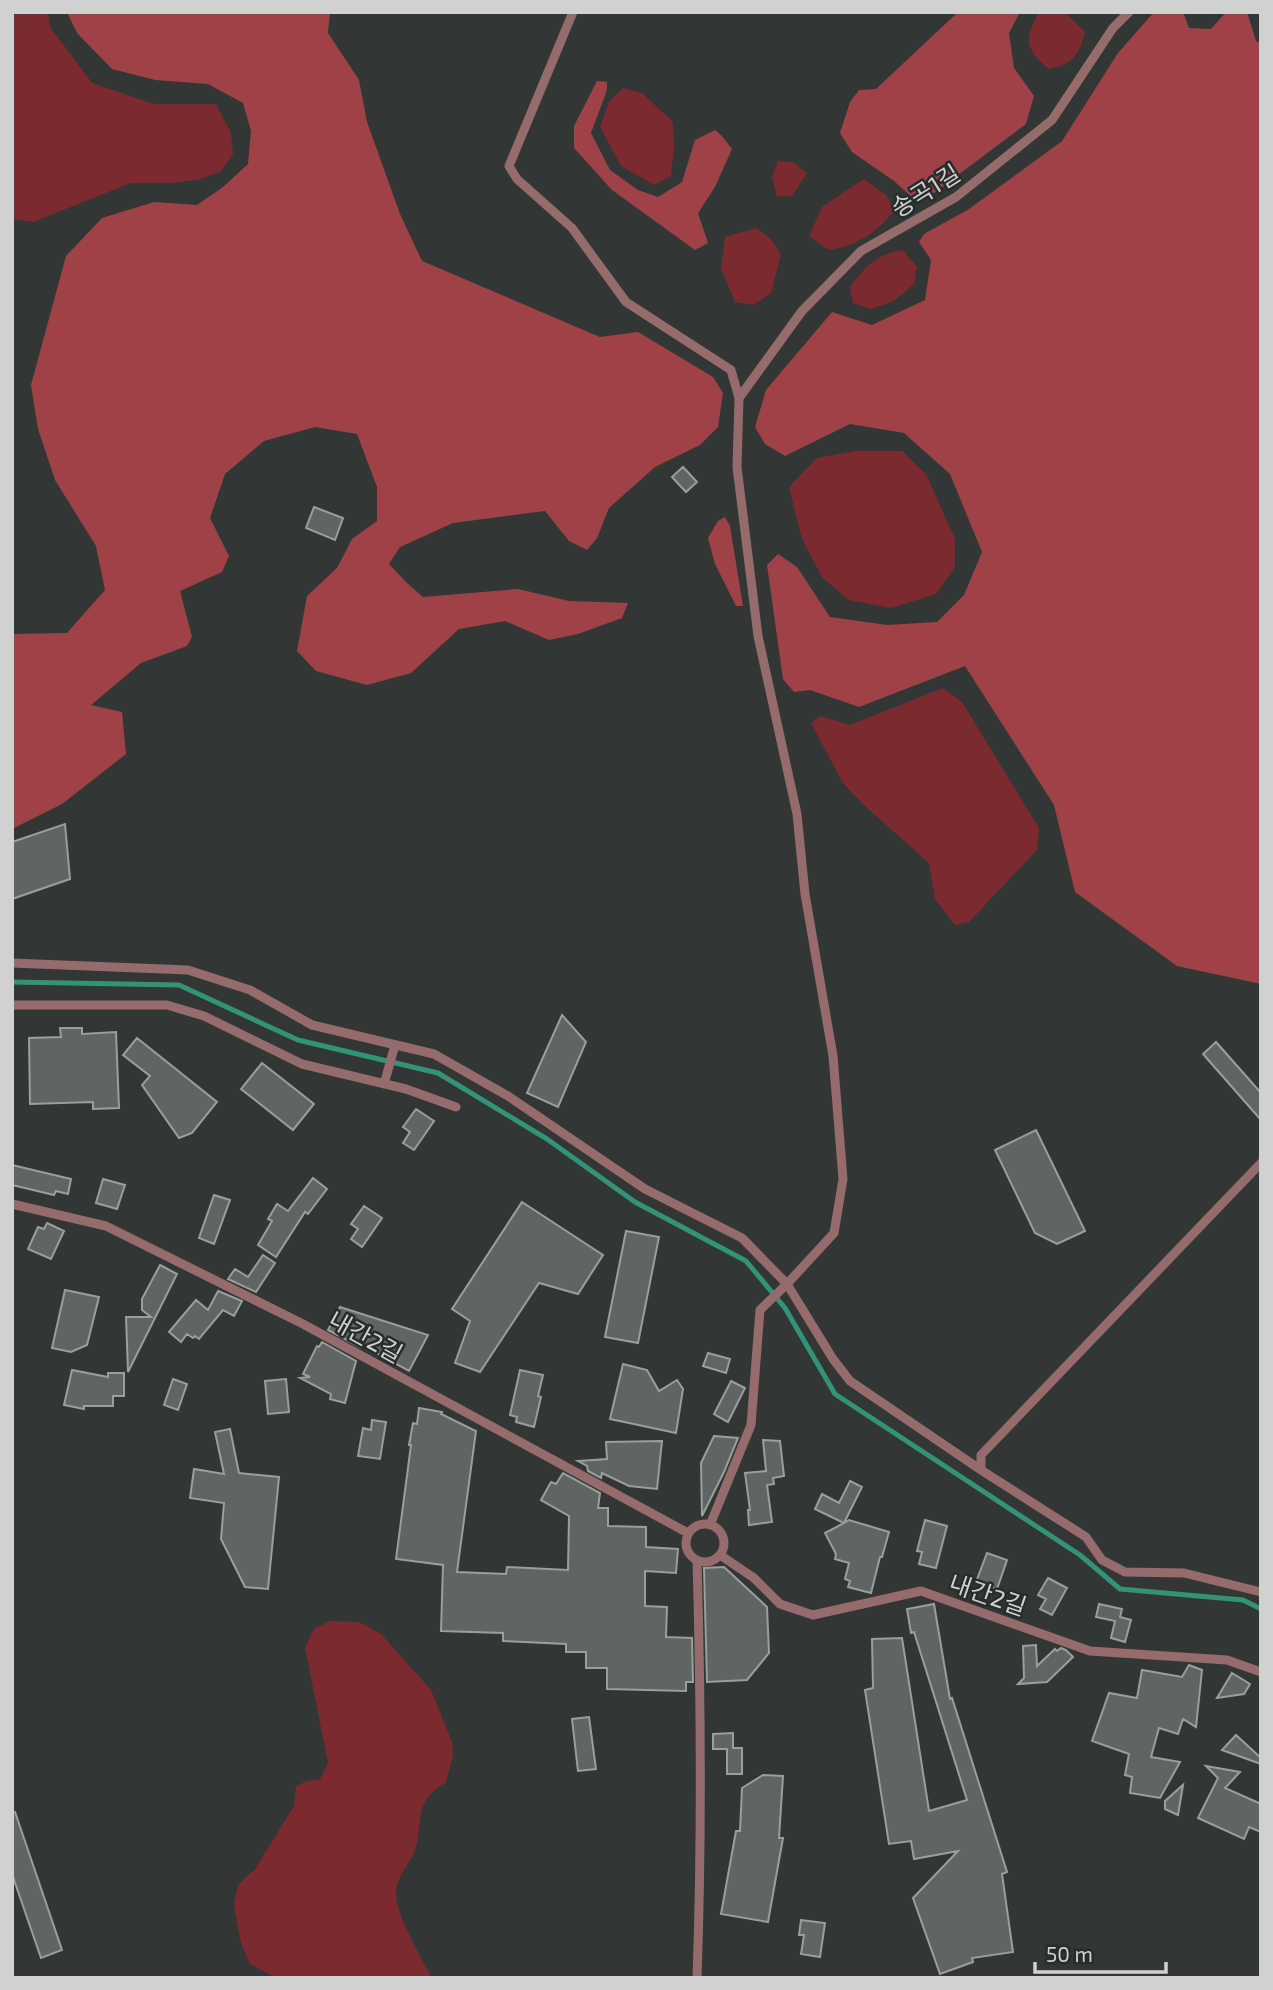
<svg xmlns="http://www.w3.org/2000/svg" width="1273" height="1990" font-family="'Exo 2','Noto Sans KR',sans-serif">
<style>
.green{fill:#7d2930}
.forest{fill:#9f4247}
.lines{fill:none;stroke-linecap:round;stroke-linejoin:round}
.stream{stroke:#329376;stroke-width:5}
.building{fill:#5f6562;stroke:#999f9d;stroke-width:2}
.service{stroke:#966b6b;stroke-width:9}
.labels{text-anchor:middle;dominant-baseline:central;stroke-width:5;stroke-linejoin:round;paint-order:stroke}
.street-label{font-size:24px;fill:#cfd2d1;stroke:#282c2b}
</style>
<rect width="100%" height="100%" fill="#323735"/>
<!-- green -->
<path class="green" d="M12 12H48L50 27 92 83 154 104H216L231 133 233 154 221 171 201 179 173 183H131L33 222 12 219Z
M1039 12H1064L1085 32C1080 54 1072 65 1049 69 1025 49 1024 40 1039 12Z
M623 88 642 93 673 122 674 147 671 176 654 185 621 166 600 127 609 102Z
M778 161 793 162 807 173 792 196H777L772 177Z
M864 179 886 195 895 210C876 233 859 245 829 250L809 236 822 207Z
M756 228 771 239 781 254 771 293 753 305 735 302 721 269 725 237Z
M903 250 917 267 914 284 894 301 871 309 853 303 850 287C866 266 876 254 903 250Z
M855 451H902L926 474 955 539V567L936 594 891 608 849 600 822 577 802 539 789 487 817 458Z
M943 688 962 702 1039 828 1037 850 969 922 955 925 935 899 929 863 865 806 843 783 811 723 820 716 850 725Z
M330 1621 359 1622 381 1634 431 1690 452 1742 453 1756 446 1782C413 1804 424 1814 416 1847 412 1862 397 1875 396 1892 395 1914 421 1957 432 1978H276L250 1964 241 1943 234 1905 238 1885 255 1869 294 1806 296 1787 306 1781 320 1779 328 1763 305 1647 314 1629Z"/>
<!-- forest -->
<path class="forest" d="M67 12H330L328 33 359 80 367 122 400 214 422 261 600 337 638 332 713 377 723 393 718 427 700 445 655 467 609 508 597 538 587 550 569 541 545 511 453 523 400 547 389 564 407 583 423 597 518 589 569 601 628 603 622 618 578 634 549 640 505 621 459 629 411 673 367 685 316 671 297 651 307 596 337 568 352 539 377 521V487L357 434 315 427 264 441 225 474 210 518 229 556 222 572 180 591 192 637 187 646 141 663 91 705 122 712 126 754 62 804 12 829V634L67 633 105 590 96 546 55 480 38 429 31 385 66 256 102 218 154 202 197 205 223 187 248 164 251 131 243 103 208 84 155 80 112 69 77 33Z
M958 12H1020L1009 33 1014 68 1034 96 1026 124 930 196 914 199 894 181 852 152 840 133 850 102 859 90 876 89Z
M1154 12H1183L1189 28 1211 29 1226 12H1247L1256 41 1261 43V984L1177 966 1075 892 1054 805 965 666 859 707 810 690 794 692 783 679 767 565 778 554 797 567 830 617 887 625 937 622 964 595 982 552 950 474 904 433 850 424 785 456 765 444 755 427 766 390 832 312 872 325 925 300 931 260 919 242 924 234 969 209 1062 141 1118 53Z
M597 81 607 82V90L591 133 610 170 638 190 658 197 682 182 695 140 715 130 722 136 732 149 715 187 698 213 708 243 695 250 612 190 574 148V126Z
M725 517 730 526 743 606H736L715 564 708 538 718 521Z"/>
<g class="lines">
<!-- stream -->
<path class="stream" d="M12 982 179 985 298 1040 438 1073 547 1139 635 1202 746 1261 785 1308 835 1394 1080 1555 1120 1589 1243 1600 1261 1609"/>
</g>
<!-- building -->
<path class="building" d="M683 467 697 482 686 492 672 477Z
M314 507 343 518 335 540 306 528Z
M65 824 70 879 12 899V842Z
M562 1015 586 1042 558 1107 527 1093Z
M60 1028H82V1034L116 1032 119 1108 93 1109V1102L30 1104 29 1038 61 1037Z
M137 1038 217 1102 192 1133 179 1138 142 1085 150 1076 123 1055Z
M1216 1042 1261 1093V1120L1203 1054Z
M262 1063 314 1104 293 1130 241 1089Z
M416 1109 434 1121 414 1150 403 1143 410 1132 403 1127Z
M1036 1130 1085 1231 1057 1244 1035 1233 995 1150Z
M12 1165 71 1179 68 1194 56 1191 54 1195 12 1185Z
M313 1178 327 1189 308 1214 305 1212 276 1257 258 1245 272 1221 268 1219 277 1204 288 1211Z
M103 1179 125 1185 117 1209 96 1203Z
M214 1195 230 1200 214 1244 199 1238Z
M522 1202 603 1255 578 1294 539 1283 480 1372 455 1363 470 1321 452 1309Z
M364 1206 382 1218 362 1247 351 1239 358 1229 351 1224Z
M47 1223 64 1231 51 1259 28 1249 38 1227 44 1229Z
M626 1231 659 1237 638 1343 605 1337Z
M263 1255 275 1263 256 1292 228 1279 235 1269 248 1277Z
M160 1265 177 1274 128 1372 126 1317H151L142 1310V1299Z
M65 1290 99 1297 87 1345 71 1352 52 1348Z
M218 1291 242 1301 234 1316 223 1310 199 1339 195 1336 193 1338 187 1334 181 1342 169 1332 196 1300 208 1310Z
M340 1307 428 1335 409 1371 360 1344V1347L328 1330Z
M322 1342 356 1361 345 1403 330 1399 331 1394 300 1378 310 1377 303 1374 317 1346 319 1347Z
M708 1353 730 1359 726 1373 703 1366Z
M623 1364 647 1370 659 1391 677 1380 683 1389 676 1433 610 1419Z
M72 1370 108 1377V1373H124V1396H113V1406H84V1409L64 1405Z
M520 1370 543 1375 538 1396 541 1397 534 1427 516 1422 517 1417 510 1415Z
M173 1379 187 1384 178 1410 164 1405Z
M286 1379 289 1412 268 1414 265 1381Z
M731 1381 745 1388 728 1422 714 1414Z
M419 1408 442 1412 441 1414 476 1431 457 1572 506 1574 507 1567 568 1570 569 1516 541 1500 551 1482 556 1484 563 1473 600 1493 598 1508H608V1526L646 1527V1547L678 1549 676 1573 645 1571V1606L667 1607 666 1637 692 1638 693 1682H686V1691L607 1689V1668H586V1652H566V1644L503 1641V1633L441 1631 443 1565 396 1559 411 1445H409L413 1423 417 1424Z
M372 1420 386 1422 380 1459 358 1456 363 1428 371 1430Z
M230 1429 239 1473 279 1477 268 1589 245 1587 221 1539 224 1503 190 1498 194 1469 224 1474 215 1432Z
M714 1436 738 1438 724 1472 702 1516 701 1463Z
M763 1440 780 1441 784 1476 773 1478 774 1484 767 1485 772 1522 749 1525 748 1510H750L745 1473 766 1471Z
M662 1441 657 1489 629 1486 602 1473 601 1478 588 1471 587 1466 578 1461 607 1459 606 1442Z
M850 1481 862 1487 844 1523 849 1520 889 1532 882 1557H880L871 1593 848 1587 850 1581 845 1579 849 1563 835 1559 836 1554 825 1533 844 1523 815 1509 822 1494 839 1503Z
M925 1520 947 1526 936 1568 919 1564 922 1552 917 1551Z
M987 1553 1007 1560 997 1589 976 1582Z
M724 1567 767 1607 769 1653 747 1680 707 1682 704 1568Z
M1048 1578 1067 1588 1052 1615 1040 1609 1046 1599 1038 1595Z
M934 1604 950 1699 952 1698 1007 1872 1002 1874 1013 1952 972 1958 973 1962 940 1974 913 1898 958 1851 914 1859 911 1841 889 1844 865 1690 873 1688 872 1639 902 1638 929 1811 967 1800 914 1632 911 1633 907 1609Z
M1099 1604 1122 1609 1120 1617 1131 1620 1125 1642 1111 1638 1115 1621 1096 1617Z
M1036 1645 1037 1666 1055 1649 1057 1651 1061 1648 1066 1650 1073 1657 1047 1682 1018 1684 1024 1678 1023 1646Z
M1189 1665 1202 1670 1196 1727 1183 1719 1178 1734 1159 1728 1151 1757 1180 1762 1160 1798 1130 1793 1132 1777 1125 1775 1129 1754 1092 1741 1109 1693 1137 1698 1142 1670 1182 1677Z
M1232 1673 1250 1684 1244 1694 1217 1698Z
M589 1717 596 1769 578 1771 572 1719Z
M733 1733V1748H742V1774H727V1749H713V1734Z
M1236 1735 1261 1758V1764L1222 1750Z
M1206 1766 1240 1772 1225 1788 1261 1804V1832L1249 1827 1244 1839 1198 1818 1218 1778Z
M763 1775 783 1776 779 1838H783L768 1922 721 1914 736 1831H740L742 1788Z
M1183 1785 1178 1815 1165 1809V1801Z
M12 1812H15L62 1950 41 1958 12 1874Z
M801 1920 825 1923 820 1957 801 1954 804 1935H799Z"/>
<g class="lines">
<!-- service -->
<path class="service" d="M573 12 509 166 517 179 572 228 626 302 731 370 739 398 737 467 758 636 797 814 805 894 833 1056 843 1179 834 1233 787 1284 760 1310 751 1425 710 1525
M739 398 802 311 861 251 956 197 1052 120 1113 28 1129 12
M12 963 188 970 250 990 312 1025 434 1054 508 1096 645 1189 742 1238 787 1284 833 1359 850 1381 981 1470 1086 1537 1102 1560 1125 1572 1184 1573 1261 1592
M12 1005H167L204 1016 302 1064 406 1089 456 1107
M384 1084 395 1045
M12 1204 106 1226 303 1324 688 1533
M981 1470V1455L1261 1163
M686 1543a19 19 0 1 1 38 0a19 19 0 1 1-38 0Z
M720 1555 754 1578 780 1604 813 1615 921 1591 1090 1651 1227 1660 1261 1672
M697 1560C701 1700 702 1838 697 1978"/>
</g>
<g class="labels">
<!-- street labels -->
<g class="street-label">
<text transform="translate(925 190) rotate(-32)">송곡1길</text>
<text transform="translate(366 1336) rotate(29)">내간2길</text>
<text transform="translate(988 1594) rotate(19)">내간2길</text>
</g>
</g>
<!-- border -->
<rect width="1273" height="1990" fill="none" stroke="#cfd2d1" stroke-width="28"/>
<!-- scale -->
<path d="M1035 1962v10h131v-10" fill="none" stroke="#cfd2d1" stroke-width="3.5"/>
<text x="1046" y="1962" font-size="21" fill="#cfd2d1" stroke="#282c2b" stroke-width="5" paint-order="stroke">50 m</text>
</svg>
